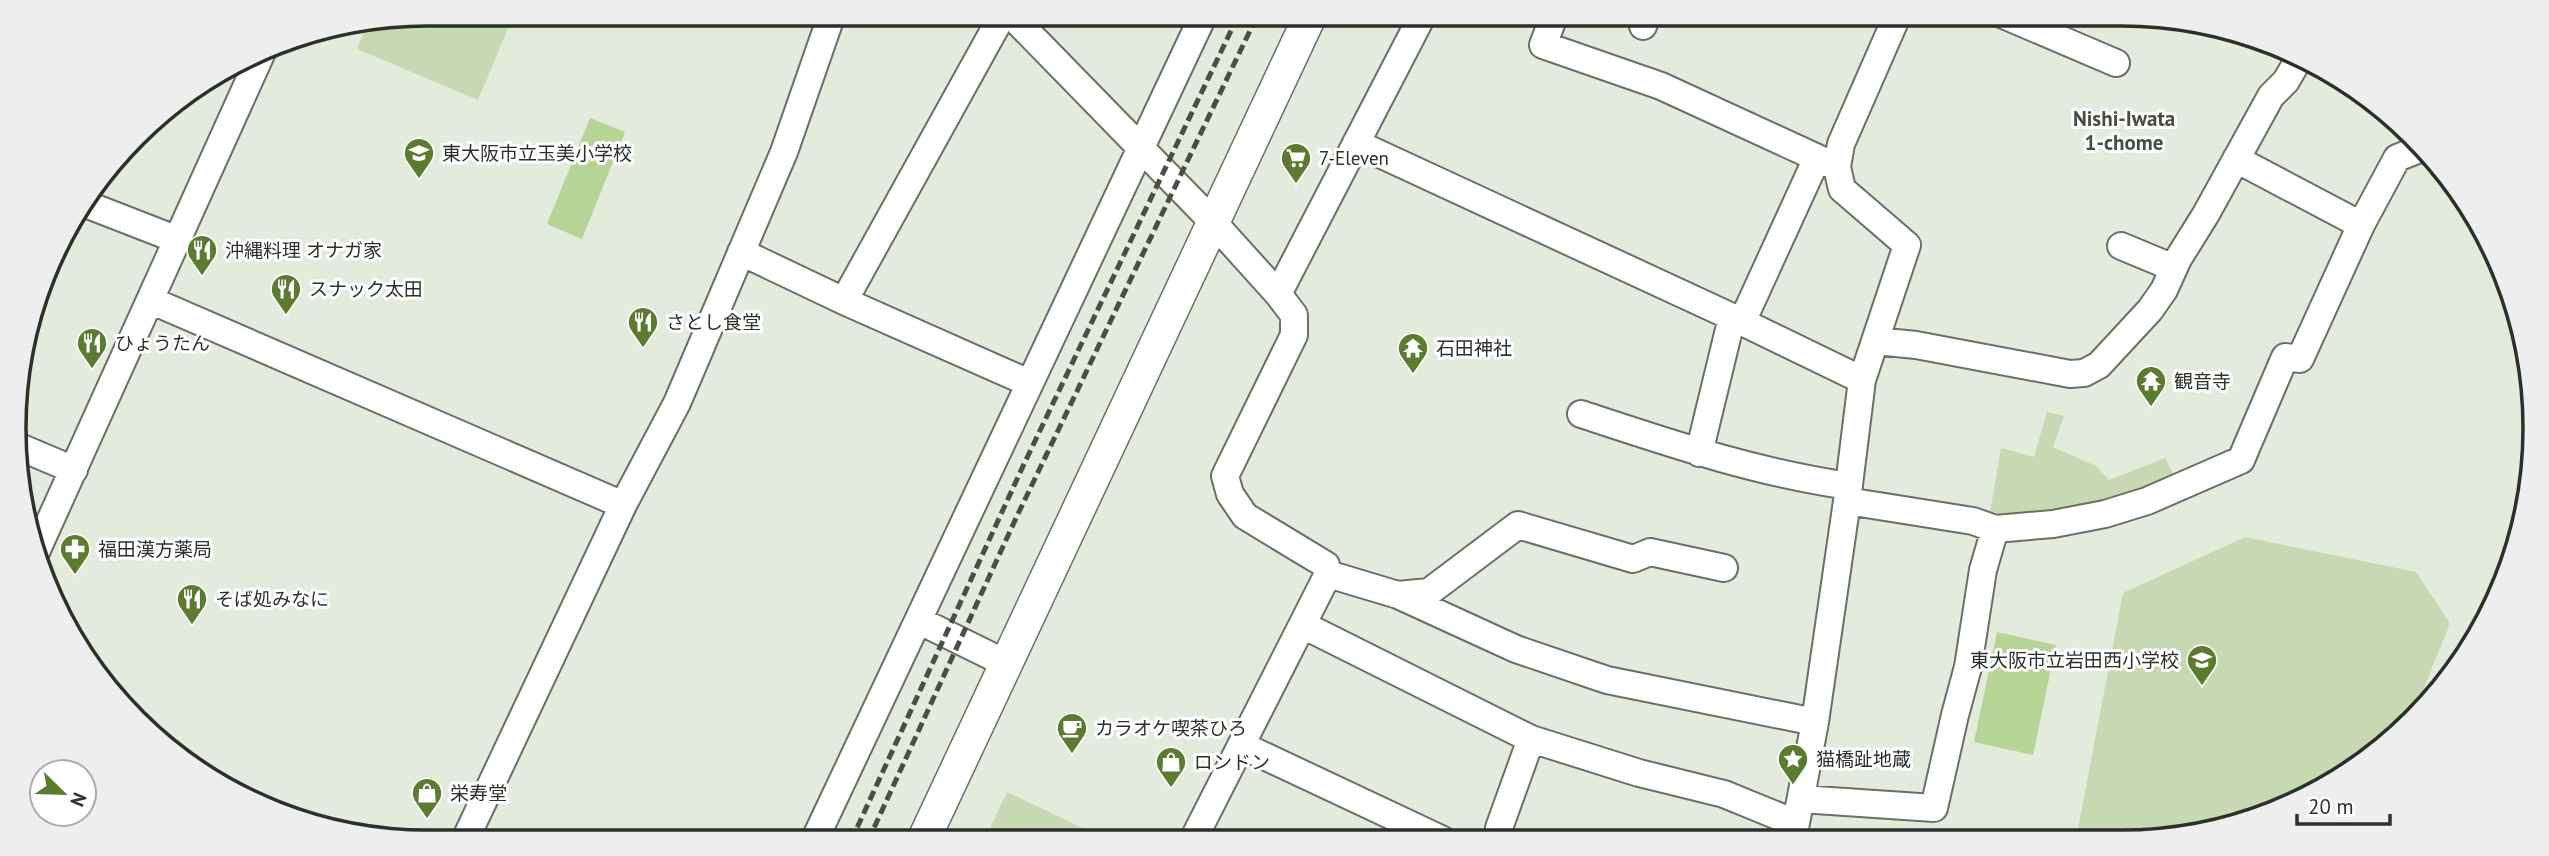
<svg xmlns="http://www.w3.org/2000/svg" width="2549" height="856" font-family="'PT Sans','Noto Sans JP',sans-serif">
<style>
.green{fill:#c6d9b3}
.water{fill:#b7d497}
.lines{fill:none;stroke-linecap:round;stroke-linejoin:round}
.minor-casing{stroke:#6a7063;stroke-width:30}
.tertiary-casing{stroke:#6a7063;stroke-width:35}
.minor{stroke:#fff;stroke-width:26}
.tertiary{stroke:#fff;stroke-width:32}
.rail{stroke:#4a4e47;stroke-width:5;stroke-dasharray:10 5;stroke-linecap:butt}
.labels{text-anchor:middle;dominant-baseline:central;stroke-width:6;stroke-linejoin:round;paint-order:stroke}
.poi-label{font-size:19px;fill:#2d302a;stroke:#fff;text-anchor:start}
.neighbourhood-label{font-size:21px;font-weight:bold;fill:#464d40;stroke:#fff}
.rim{fill:none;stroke:#2d302a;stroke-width:3.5}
</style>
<rect width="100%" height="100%" fill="#e3ebdc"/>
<!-- green -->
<path class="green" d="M428 14H514L478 100 357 49 366 26Z
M2047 412 2064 416 2053 447 2096 466 2109 480 2165 458 2176 479 2104 508 1989 518 2001 448 2034 457Z
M2245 537 2416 572 2450 623 2412 718 2394 739 2304 799 2175 838 2076 839 2123 593Z
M1007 792 1110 841H984Z"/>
<!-- water -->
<path class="water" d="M590 118 625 132 582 239 547 224Z
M1997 632 2056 645 2033 755 1974 742Z"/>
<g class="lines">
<!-- minor casing -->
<g class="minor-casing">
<path id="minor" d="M1010 14 1213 222 1278 294 1294 315V335L1225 476 1230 494 1245 516 1326 565 1328 574 1193 840
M1555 14 1543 45 1661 86 1837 167
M2001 14 2116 63
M1643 26 1648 14
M1356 143 1732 317 1699 453
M2236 159 2361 225
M88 205 178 240
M2121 246 2174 268
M741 252 844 301 1003 14
M1278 294 1419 22
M150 300 623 505
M844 301 1029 383
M1732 317 1862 380
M1742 322 1817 158
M1876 341 1916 345 2070 374 2084 373 2099 365 2150 310 2164 290 2178 259 2206 214 2271 96 2286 81 2297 62
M1581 414C1669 443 1757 473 1849 486
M22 448 74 470
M1847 501 1973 521 1995 529 2053 524 2105 514 2147 501 2241 460 2285 357 2300 359 2361 225 2397 158 2417 150
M36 552 263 50
M1328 574 1398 595 1429 592 1518 525 1633 559 1650 552 1724 568
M1398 595 1516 649 1607 680 1815 722
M920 621 1005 663
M1303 625 1531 739
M1241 745 1443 840
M1801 799 1934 808 1955 715 1968 667 1983 570 1995 529
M1499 828 1531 739 1639 773 1724 794 1795 823
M1793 839 1815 722 1847 501 1862 380 1907 245 1842 189 1837 167 1841 144 1898 14
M814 841 1204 14
M464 842 623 505 677 403 784 152 832 14"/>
</g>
<!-- tertiary casing -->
<g class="tertiary-casing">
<path id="tertiary" d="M923 841 1311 14"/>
</g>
<!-- minor -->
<use href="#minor" class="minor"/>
<!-- tertiary -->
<use href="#tertiary" class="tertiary"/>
<!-- rail -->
<path class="rail" d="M851 841 1024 464 1239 14
M868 841 1017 516 1258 14"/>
</g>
<!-- icons -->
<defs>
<g id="school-pin" transform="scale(1.575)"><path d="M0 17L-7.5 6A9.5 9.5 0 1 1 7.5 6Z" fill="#5b7b31" stroke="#fff"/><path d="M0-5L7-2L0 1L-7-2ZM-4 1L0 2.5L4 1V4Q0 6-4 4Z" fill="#fff"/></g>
<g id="supermarket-pin" transform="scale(1.575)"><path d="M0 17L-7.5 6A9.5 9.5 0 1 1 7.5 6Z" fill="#5b7b31" stroke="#fff"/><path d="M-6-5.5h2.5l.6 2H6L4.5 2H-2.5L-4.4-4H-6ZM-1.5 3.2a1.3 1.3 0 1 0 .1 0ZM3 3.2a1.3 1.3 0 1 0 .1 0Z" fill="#fff"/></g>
<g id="restaurant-pin" transform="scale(1.575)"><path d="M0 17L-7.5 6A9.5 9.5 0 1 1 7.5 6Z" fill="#5b7b31" stroke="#fff"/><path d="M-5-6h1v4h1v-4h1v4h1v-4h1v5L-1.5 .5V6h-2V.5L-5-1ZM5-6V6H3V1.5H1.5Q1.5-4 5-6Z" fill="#fff"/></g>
<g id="temple-pin" transform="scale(1.575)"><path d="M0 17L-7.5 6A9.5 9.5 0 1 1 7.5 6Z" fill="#5b7b31" stroke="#fff"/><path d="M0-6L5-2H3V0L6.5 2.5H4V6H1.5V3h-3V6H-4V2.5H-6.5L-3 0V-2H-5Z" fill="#fff"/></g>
<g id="pharmacy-pin" transform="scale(1.575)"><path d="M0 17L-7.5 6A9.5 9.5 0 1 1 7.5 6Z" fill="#5b7b31" stroke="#fff"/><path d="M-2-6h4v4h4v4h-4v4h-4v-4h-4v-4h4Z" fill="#fff"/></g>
<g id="cafe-pin" transform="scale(1.575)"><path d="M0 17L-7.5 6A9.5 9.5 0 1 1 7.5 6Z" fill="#5b7b31" stroke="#fff"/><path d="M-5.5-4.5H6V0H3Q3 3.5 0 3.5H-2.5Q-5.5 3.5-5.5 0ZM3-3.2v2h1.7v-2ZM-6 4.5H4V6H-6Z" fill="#fff"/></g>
<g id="sight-pin" transform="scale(1.575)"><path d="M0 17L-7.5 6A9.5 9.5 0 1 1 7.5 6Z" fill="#5b7b31" stroke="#fff"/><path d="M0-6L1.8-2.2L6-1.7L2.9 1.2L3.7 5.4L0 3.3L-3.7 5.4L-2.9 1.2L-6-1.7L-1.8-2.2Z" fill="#fff"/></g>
<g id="shop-pin" transform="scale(1.575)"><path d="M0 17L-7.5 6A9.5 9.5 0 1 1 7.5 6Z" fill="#5b7b31" stroke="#fff"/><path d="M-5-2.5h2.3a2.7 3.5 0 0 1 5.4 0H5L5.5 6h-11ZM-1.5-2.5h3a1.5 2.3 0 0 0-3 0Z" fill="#fff"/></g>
</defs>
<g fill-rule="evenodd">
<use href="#school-pin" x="419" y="153"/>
<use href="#supermarket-pin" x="1296" y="158"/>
<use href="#restaurant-pin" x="202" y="250"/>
<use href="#restaurant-pin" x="286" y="289"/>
<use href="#restaurant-pin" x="643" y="322"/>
<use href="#restaurant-pin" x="92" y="343"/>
<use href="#temple-pin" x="1413" y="348"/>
<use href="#temple-pin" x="2151" y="381"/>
<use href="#pharmacy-pin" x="75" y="549"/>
<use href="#restaurant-pin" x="192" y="599"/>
<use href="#school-pin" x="2202" y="660"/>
<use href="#cafe-pin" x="1072" y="728"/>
<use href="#sight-pin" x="1793" y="759"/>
<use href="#shop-pin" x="1171" y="762"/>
<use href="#shop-pin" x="427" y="793"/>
</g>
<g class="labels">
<!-- poi labels -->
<g class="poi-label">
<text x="442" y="153">東大阪市立玉美小学校</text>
<text x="1319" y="158">7-Eleven</text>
<text x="225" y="250">沖縄料理 オナガ家</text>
<text x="309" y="289">スナック太田</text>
<text x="666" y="322">さとし食堂</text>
<text x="115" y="343">ひょうたん</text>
<text x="1436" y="348">石田神社</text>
<text x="2174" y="381">観音寺</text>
<text x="98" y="549">福田漢方薬局</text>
<text x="215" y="599">そば処みなに</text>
<text x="2179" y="660" text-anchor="end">東大阪市立岩田西小学校</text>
<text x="1095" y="728">カラオケ喫茶ひろ</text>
<text x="1816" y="759">猫橋趾地蔵</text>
<text x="1194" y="762">ロンドン</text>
<text x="450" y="793">栄寿堂</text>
</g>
<!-- neighbourhood labels -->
<g class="neighbourhood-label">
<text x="2124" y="118">Nishi-Iwata<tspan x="2124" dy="24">1-chome</tspan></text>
</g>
</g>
<!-- crop -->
<path d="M0 0H2549V856H0ZM428 26H2121A402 402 0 0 1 2523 428V428A402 402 0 0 1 2121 830H428A402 402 0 0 1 26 428V428A402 402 0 0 1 428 26Z" fill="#eee" fill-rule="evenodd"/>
<path class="rim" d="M428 26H2121A402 402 0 0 1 2523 428V428A402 402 0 0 1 2121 830H428A402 402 0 0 1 26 428V428A402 402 0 0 1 428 26Z"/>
<!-- north arrow -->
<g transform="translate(63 793) rotate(113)"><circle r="33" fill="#ffffff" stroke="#abacaa" stroke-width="2"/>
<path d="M0-5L12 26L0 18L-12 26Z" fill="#5b7b31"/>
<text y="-10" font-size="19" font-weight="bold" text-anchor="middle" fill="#2d302a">N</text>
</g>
<!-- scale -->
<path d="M2297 814v10h93v-10" fill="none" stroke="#2d302a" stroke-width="3.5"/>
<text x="2308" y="814" font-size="21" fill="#2d302a" stroke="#ffffff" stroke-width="5" paint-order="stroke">20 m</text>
</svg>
